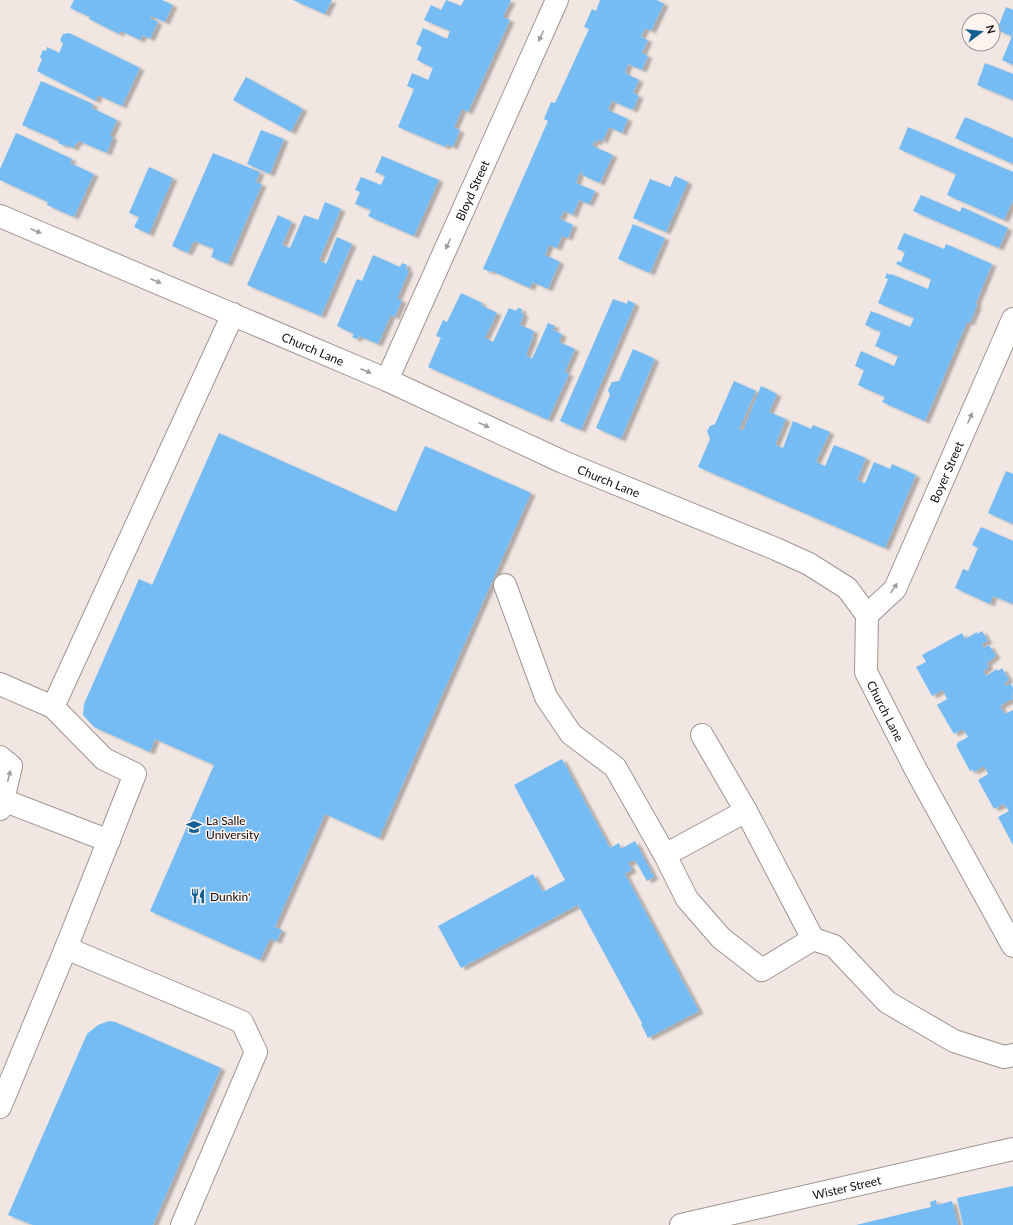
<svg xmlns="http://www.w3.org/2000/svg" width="1013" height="1225" font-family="Lato,sans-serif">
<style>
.building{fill:#75bcf4;filter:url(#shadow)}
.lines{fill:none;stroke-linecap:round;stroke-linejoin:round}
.minor-casing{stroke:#9f9591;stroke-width:24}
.minor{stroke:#fff;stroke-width:22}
.oneway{fill:#9f9e9d}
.labels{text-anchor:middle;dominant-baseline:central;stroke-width:3;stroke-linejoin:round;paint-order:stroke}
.street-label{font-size:12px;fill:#0f0c0b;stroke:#fef3ef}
.poi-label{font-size:12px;fill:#0f0c0b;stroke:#fef3ef;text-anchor:start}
</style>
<defs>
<filter id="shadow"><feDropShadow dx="4.5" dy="2.5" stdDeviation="1" flood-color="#0004"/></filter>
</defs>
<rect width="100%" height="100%" fill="#f1e6e1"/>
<!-- building -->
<path class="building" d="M74 0H162L173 5 165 22 151 16 150 18 158 22 150 39 143 35 140 40 121 31 119 34 89 19 90 17 70 8Z
M293 0H332L325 14Z
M446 0 461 6 464 0H511L503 17 510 20 468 112 462 109 454 128 460 130 453 147 447 144 446 147 398 127 414 89 407 86 412 73 428 80 433 68 417 60 422 47 416 44 423 28 447 39 450 31 424 20 431 5 441 10Z
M600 0H657L664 4 651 31 645 28 641 37 648 40 642 53 648 56 642 70 628 64 625 73 639 80 633 93 639 96 633 110 612 101 608 110 628 119 622 133 609 127 603 141 599 139 597 143 594 141 593 146 613 155 600 183 582 175 583 173 580 172 576 183 595 191 589 204 579 200 573 215 564 211 560 219 573 225 568 238 562 236 557 248 549 245 545 255 560 262 553 277 548 289 533 282 530 288 492 271 491 272 483 269 548 121 544 119 551 102 555 103 589 29 584 27 592 9 596 11Z
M1006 7 1013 10V65L1002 60 1012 36 997 30Z
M69 33 140 68 122 106 98 95 96 101 37 71 42 59 40 57 43 50 46 51 47 47 59 53 63 44 60 40 63 34Z
M985 63 1013 74V100L977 85Z
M246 77 303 109 291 132 233 100Z
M41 81 93 104 92 108 117 120 110 136 113 137 107 153 79 141 77 144 76 143 74 148 66 145 65 146 58 143 59 141 22 125Z
M965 117 1013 138V164L955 138Z
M908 127 1013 172V200L1004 220 947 195 956 174 899 149Z
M261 130 284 139 270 174 247 164Z
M16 133 72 159 70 163 94 174 74 217 47 205 48 202 0 180V169Z
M213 153 260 172 256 182 262 184 228 264 211 257 214 249 194 241 188 253 172 246Z
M382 156 439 180 414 236 368 216 371 210 355 204 360 192 355 190 361 177 381 185 385 176 375 172Z
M149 167 173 178 149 234 134 227 139 217 129 213Z
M675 176 688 182 666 232 633 218 650 179 670 187Z
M921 195 960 212 962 207 1008 228 999 248 913 211Z
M325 202 341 209 319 260 326 264 337 237 352 244 321 316 247 285 278 215 292 222 282 245 290 248 304 215 318 220Z
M633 224 665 238 650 273 618 259Z
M904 233 944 249 946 244 992 264 976 303 977 306 970 323 967 322 925 421 882 402 885 397 858 385 864 370 855 366 861 351 894 366 898 356 875 346 881 332 865 325 871 311 910 327 914 318 878 303 888 279 885 278 887 273 890 275 891 274 928 289 931 279 896 264 898 261 901 262 905 252 897 249Z
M373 255 400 267 402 263 407 265 406 269 409 271 397 299 402 300 395 317 391 315 378 344 359 336 357 339 354 338 352 337 354 334 337 326 357 279 362 281Z
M461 293 482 303 481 305 497 313 485 338 493 342 509 308 516 311 518 308 522 309 521 313 524 314 520 325 534 331 532 336 533 337 526 355 532 359 548 323 555 326 553 330 562 334 559 342 575 349 565 372 569 374 548 420 428 367 441 338 436 336 443 320 447 322Z
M613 299 627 304 628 300 635 304 581 430 560 421Z
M633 349 655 359 621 439 596 428 610 395 608 390 612 382 619 381Z
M734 381 756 391 739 429 743 430 761 386 777 394 769 412 786 419 775 445 783 448 793 421 811 429 813 425 830 432 816 462 825 466 834 445 866 458 857 480 861 482 865 483 874 462 890 469 892 464 916 475 885 548 698 467 710 439 707 431 710 426 715 424Z
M219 433 396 512 425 446 531 493 379 838 325 814 275 927 282 930 277 941 270 939 260 960 150 911 214 765 155 739 150 752 94 727 83 715 84 704 139 579 152 585Z
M1006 471 1013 474V524L988 513Z
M981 527 1013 541V604L993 596 990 604 955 588 963 569 968 571 978 548 972 545Z
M982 631 988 641 982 644 984 648 989 645 996 656 987 663 989 667 983 671 986 676 997 669 998 671 1002 668 1009 680 1004 683 1006 686 1010 683 1013 688 1012 699 1000 706 1005 714 1013 710V845L998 817 1009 811 1004 804 994 809 978 780 988 774 984 766 974 772 973 770 970 771 956 745 958 744 957 743 968 737 963 729 954 734 937 705 947 699 944 693 942 690 932 696 916 667 926 662 922 655 962 633 965 639 977 632V634Z
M562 759 610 848 619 843 621 849 635 841 654 877 647 881 635 860 628 863 632 870 625 874 699 1011 648 1038 641 1024 642 1023 578 905 461 968 438 926 533 874 543 892 565 880 514 785Z
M109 1021 115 1022 221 1068 153 1225H33L8 1215 87 1034 98 1025Z
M1013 1186V1225H963L957 1198Z
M936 1200 937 1205 952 1201 958 1225H856L931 1207 930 1202Z"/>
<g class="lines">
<!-- minor casing -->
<g class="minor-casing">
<g id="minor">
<path id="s1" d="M0 216 387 380 563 462 776 549 809 564 847 588 867 615 866 672 916 770 1013 946"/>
<path id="s2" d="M387 380 557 0"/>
<path d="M505 585 546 697 571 734 615 767 665 855 746 811 813 939 762 970 721 938 687 899 665 855"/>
<path id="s3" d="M867 615 895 589 1013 319"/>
<path d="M0 684 53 707"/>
<path d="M702 735 746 811"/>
<path d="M0 757 11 766 3 800"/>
<path d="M0 809 3 800 109 841"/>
<path d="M813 939 834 946 887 1002 954 1041 1004 1057 1013 1055"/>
<path d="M66 948 242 1022 256 1052 182 1225"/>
<path d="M0 1107 66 948 135 774 104 759 53 707 233 314"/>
<path id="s4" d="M681 1225 1013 1149"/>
</g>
</g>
<!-- minor -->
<use href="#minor" class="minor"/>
</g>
<!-- one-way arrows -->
<defs><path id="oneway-solid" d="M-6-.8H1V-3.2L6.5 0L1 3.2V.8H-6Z"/></defs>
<g class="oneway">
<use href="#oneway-solid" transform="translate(541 36) rotate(114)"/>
<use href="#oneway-solid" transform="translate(36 231) rotate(23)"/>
<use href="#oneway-solid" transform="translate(448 244) rotate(114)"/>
<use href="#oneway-solid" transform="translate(156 281) rotate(23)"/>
<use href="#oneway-solid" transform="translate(366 371) rotate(23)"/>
<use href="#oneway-solid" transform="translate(970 418) rotate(-66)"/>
<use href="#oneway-solid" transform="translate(484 425) rotate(25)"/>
<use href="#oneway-solid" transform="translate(894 588) rotate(-56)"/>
<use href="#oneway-solid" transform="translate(9 776) rotate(-76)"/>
</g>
<!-- icons -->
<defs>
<g id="university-bare" transform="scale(1.2)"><path d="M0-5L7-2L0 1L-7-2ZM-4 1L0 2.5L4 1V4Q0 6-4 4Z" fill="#126093" stroke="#fef3ef" stroke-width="2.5" paint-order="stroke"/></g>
<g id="restaurant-bare" transform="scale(1.2)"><path d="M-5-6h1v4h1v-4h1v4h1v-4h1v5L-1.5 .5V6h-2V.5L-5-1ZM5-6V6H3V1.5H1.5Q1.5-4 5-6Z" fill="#126093" stroke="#fef3ef" stroke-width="2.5" paint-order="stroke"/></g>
</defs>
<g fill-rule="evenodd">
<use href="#university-bare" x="194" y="827"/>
<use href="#restaurant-bare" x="198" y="896"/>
</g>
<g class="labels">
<!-- street labels -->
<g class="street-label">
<text stroke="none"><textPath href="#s2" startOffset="208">Bloyd Street</textPath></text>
<text stroke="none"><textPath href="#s1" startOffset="340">Church Lane</textPath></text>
<text stroke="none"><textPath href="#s3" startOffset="166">Boyer Street</textPath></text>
<text stroke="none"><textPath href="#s1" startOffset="664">Church Lane</textPath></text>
<text stroke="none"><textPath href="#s1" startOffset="1060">Church Lane</textPath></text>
<text stroke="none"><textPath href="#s4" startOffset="170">Wister Street</textPath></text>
</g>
<!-- poi labels -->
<g class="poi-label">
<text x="206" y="820">La Salle<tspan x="206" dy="14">University</tspan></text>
<text x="210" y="896">Dunkin'</text>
</g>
</g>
<!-- north arrow -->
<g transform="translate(981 32) rotate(75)"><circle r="19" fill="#fef3ef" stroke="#9e9794"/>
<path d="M0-3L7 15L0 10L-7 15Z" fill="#126093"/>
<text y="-6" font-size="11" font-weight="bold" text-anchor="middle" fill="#0f0c0b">N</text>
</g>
</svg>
